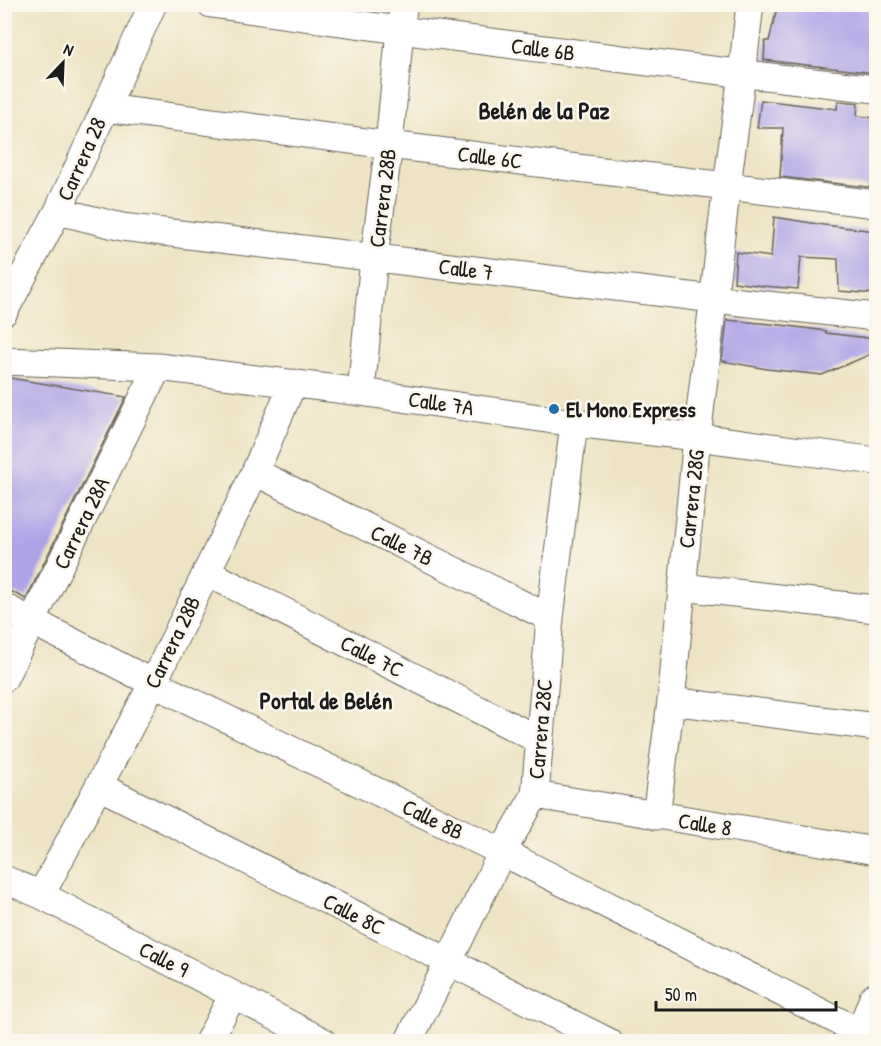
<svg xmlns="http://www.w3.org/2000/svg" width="881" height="1046" font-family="'Patrick Hand',sans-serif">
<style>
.building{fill:#aea3e7}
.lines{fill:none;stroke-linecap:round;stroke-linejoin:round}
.minor-casing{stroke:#666257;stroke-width:29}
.minor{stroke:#fff;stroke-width:27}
.poi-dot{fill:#1f6fb2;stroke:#fbf7ec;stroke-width:2}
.labels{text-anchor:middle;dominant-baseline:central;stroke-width:5;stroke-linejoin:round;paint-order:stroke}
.street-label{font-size:22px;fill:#1c1c1c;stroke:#fbf7ec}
.poi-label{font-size:22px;font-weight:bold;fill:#1c1c1c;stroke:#fbf7ec;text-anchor:start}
.neighbourhood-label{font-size:24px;font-weight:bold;fill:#1c1c1c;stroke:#fbf7ec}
</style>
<rect width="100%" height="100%" fill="#fbf7ec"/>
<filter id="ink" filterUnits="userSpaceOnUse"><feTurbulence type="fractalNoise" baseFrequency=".0167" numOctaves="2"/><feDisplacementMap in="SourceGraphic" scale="12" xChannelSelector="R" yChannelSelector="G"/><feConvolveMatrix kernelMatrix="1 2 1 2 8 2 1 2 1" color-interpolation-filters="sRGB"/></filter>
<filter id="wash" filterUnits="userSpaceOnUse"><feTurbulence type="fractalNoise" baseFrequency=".008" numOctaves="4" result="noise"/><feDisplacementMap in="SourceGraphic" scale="24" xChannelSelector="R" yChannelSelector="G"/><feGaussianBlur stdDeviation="1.35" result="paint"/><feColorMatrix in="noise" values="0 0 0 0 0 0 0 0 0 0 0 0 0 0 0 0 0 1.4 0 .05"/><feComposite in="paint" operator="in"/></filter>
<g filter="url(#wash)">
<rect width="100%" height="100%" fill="#eee3c4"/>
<g id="blocks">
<!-- building -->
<path class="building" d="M778 4H876V73L764 60 765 41H769Z
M761 100 837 109 838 101 858 103 857 116 876 118V188L780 177 783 128H757Z
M774 217 824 225 876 231V294L839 291 838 259 801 257 798 289 763 286 734 282 736 252 771 257Z
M727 320 781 325 826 331V333L876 339V352L822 375 767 369 722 361Z
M4 377 126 397 26 599 4 588Z"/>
</g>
</g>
<g filter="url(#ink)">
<use href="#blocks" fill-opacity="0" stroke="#666257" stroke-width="1.5"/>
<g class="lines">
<!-- minor casing -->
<g class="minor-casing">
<path id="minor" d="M211 4C432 35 654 64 876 89
M105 108 389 145 876 204
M58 211 122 227 714 299 876 317
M4 312 58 211 153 4
M4 361 158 367 361 392 574 423 697 437 876 461
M361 392 374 258 389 145 400 30 404 4
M255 472 550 618
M206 572 539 740
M682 587 876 609
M4 607 153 683 502 852 860 1032
M4 678 158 367
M671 701 876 727
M99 786 609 1042
M535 795 876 851
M656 816 671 701 697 437 727 185 742 74 750 4
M4 879 41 895 324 1042
M41 895 153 683 255 472 293 383
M208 1042 233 995
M408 1042 449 961 502 852 535 795 550 618 574 423
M856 1042 873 998 876 996"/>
</g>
<!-- minor -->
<use href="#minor" class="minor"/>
</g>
</g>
<!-- markers -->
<circle class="poi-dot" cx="554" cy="409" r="6"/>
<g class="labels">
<!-- street labels -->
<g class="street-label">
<text transform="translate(543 49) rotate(7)">Calle 6B</text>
<text transform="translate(490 157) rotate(7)">Calle 6C</text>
<text transform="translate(81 159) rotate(-66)">Carrera 28</text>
<text transform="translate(382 198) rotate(-83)">Carrera 28B</text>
<text transform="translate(466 269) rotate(7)">Calle 7</text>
<text transform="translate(441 403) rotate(8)">Calle 7A</text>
<text transform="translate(691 499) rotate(-84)">Carrera 28G</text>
<text transform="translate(81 523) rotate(-64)">Carrera 28A</text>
<text transform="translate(402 545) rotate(26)">Calle 7B</text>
<text transform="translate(172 642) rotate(-64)">Carrera 28B</text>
<text transform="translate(372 656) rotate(27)">Calle 7C</text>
<text transform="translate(540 729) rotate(-85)">Carrera 28C</text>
<text transform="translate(433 819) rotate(26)">Calle 8B</text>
<text transform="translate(705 824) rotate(9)">Calle 8</text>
<text transform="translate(354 914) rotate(27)">Calle 8C</text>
<text transform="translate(164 959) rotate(27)">Calle 9</text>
</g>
<!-- poi labels -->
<g class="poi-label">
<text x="566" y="409">El Mono Express</text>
</g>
<!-- neighbourhood labels -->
<g class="neighbourhood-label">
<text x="544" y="110">Belén de la Paz</text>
<text x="326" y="700">Portal de Belén</text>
</g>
</g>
<!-- margin -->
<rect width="881" height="1046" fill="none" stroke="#fbf7ec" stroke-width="24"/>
<!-- north arrow -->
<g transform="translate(63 63) rotate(23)" stroke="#fbf7ec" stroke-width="4.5" paint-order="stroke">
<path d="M0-4.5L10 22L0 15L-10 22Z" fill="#1c1c1c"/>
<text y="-9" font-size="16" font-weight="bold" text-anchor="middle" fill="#1c1c1c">N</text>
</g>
<!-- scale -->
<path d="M656 1001v9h180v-9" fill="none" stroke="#1c1c1c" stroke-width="3"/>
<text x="665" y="1001" font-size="18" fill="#1c1c1c" stroke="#fbf7ec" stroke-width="4.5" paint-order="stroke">50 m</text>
</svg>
